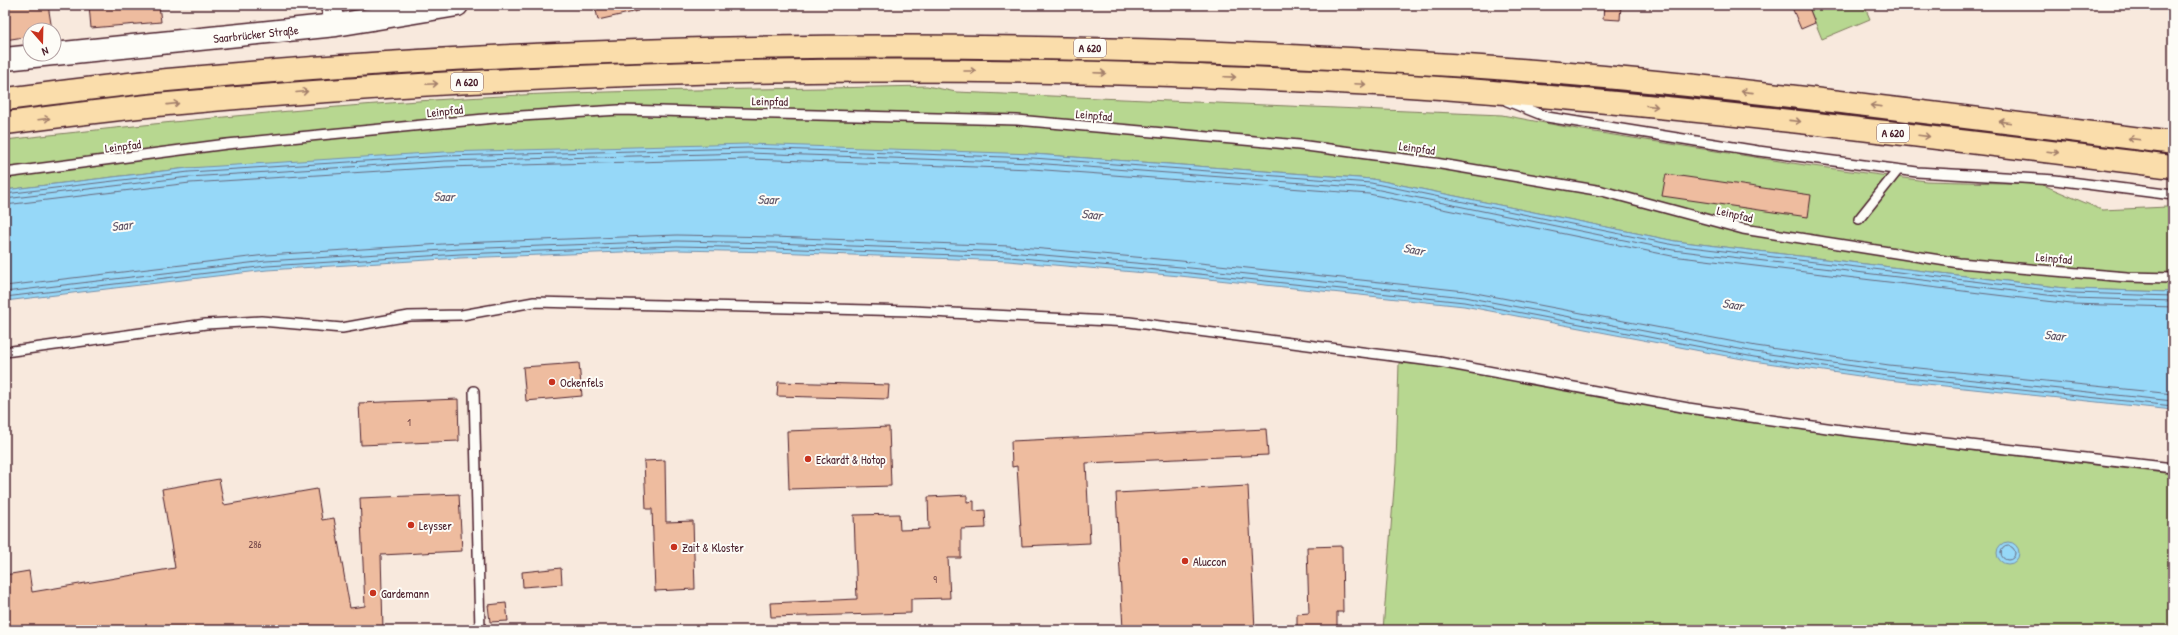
<svg xmlns="http://www.w3.org/2000/svg" width="2178" height="635" font-family="'Patrick Hand',sans-serif">
<style>
.green{fill:#b7d790;stroke:#807b5e}
.water{fill:#96d8f8;stroke:#788ea6}
.lines{fill:none;stroke-linecap:round;stroke-linejoin:round}
.shore{stroke:#68697d;stroke-width:1}
.building{fill:#eebc9f;stroke:#4a1f2b}
.lane-casing{stroke:#4a1f2b;stroke-width:12}
.street-casing{stroke:#4a1f2b;stroke-width:22}
.secondary-casing{stroke:#4a1f2b;stroke-width:25}
.highway-casing{stroke:#4a1f2b;stroke-width:25}
.lane{stroke:#fdfcf7;stroke-width:9}
.street{stroke:#fdfcf7;stroke-width:19}
.secondary{stroke:#fdfcf7;stroke-width:22}
.highway{stroke:#faddab;stroke-width:22}
.oneway{stroke:#a27e6b}
.poi-dot{fill:#c8321e;stroke:#fdfcf7;stroke-width:1.5}
.labels{text-anchor:middle;dominant-baseline:central;stroke-width:4;stroke-linejoin:round;paint-order:stroke}
.number-label{font-size:10px;fill:#734648}
.shield{fill:#fdfcf7;stroke:#806168;stroke-width:1}
.shield-label{font-size:11px;font-weight:bold;fill:#4a1f2b}
.street-label{font-size:12px;fill:#4a1f2b;stroke:#fdfcf7}
.poi-label{font-size:12px;fill:#4a1f2b;stroke:#fdfcf7;text-anchor:start}
.water-label{font-size:13px;font-style:italic;fill:#615668;stroke:#fdfcf7}
</style>
<rect width="100%" height="100%" fill="#f8e9dd"/>
<filter id="ink" filterUnits="userSpaceOnUse"><feTurbulence type="fractalNoise" baseFrequency=".025" numOctaves="2"/><feDisplacementMap in="SourceGraphic" scale="8" xChannelSelector="R" yChannelSelector="G"/><feConvolveMatrix kernelMatrix="1 2 1 2 8 2 1 2 1" color-interpolation-filters="sRGB"/></filter>
<g filter="url(#ink)">
<!-- green -->
<path class="green" d="M1808 5H1864L1870 19 1822 39Z
M927 86 956 92 1502 115 1588 131 1805 165 1926 181 2041 184 2102 210 2167 207 2173 209V292L2073 289 1675 241 1372 179 1033 154 188 168 5 190V140C193 119 381 100 569 93 689 89 808 89 927 86Z
M1399 363 1438 366 1686 413 1847 436 2173 474V630H1383L1396 463Z"/>
<!-- water -->
<path class="water" d="M748 144 1033 154 1372 179 1675 241 2073 289 2173 292V410L1888 380 1753 361 1464 306 1180 276 1008 261 774 252 676 250 460 258 267 270 5 301V190L188 168 444 152Z
M1997 553a11 11 0 1 1 22 0a11 11 0 1 1-22 0Z"/>
<g class="lines">
<!-- shore -->
<path class="shore" d="M5 194 189 172 445 156 748 148 1033 158 1371 183 1674 245 2072 293 2173 296
M5 199 189 177 445 161 748 153 1033 163 1370 188 1673 250 2072 298 2173 301
M5 205 190 183 445 167 748 159 1032 169 1369 194 1672 256 2071 304 2173 307
M5 286 266 255 459 243 677 235 774 237 1009 246 1181 261 1465 291 1756 346 1889 365 2173 394
M5 292 266 261 460 249 677 241 774 243 1009 252 1181 267 1465 297 1755 352 1889 371 2173 401
M5 297 267 266 460 254 677 246 774 248 1009 257 1180 272 1464 302 1754 357 1888 376 2173 406
M2001 553a7 7 0 1 1 14 0a7 7 0 1 1-14 0Z"/>
</g>
<!-- building -->
<path class="building" d="M19 5H48L52 30H30V36L5 40V7Z
M89 5H159L161 22 91 28Z
M595 5H637L638 11 598 20Z
M1604 5H1621L1620 20 1603 19Z
M1791 5H1808L1815 23 1801 29Z
M1666 174 1811 195 1808 217 1662 196Z
M579 363 582 396 526 401 523 367Z
M778 382 889 385 888 399 777 396Z
M458 399 459 441 361 445 359 403Z
M889 427 891 486 789 489 787 431Z
M1266 429 1268 455 1086 463 1090 543 1022 546 1017 466 1012 467 1011 441Z
M665 460 666 522 693 521 695 589 655 591 652 509H646L644 461Z
M219 479 224 505 317 489 322 520 334 518 350 608 365 606 360 498 459 494 462 551 381 555 383 630H5V575L29 571 32 592 175 568 162 489Z
M1248 486 1255 630H1123L1116 493Z
M967 495V502L974 501V511L985 510 986 528 961 529V558H948L950 598 911 599V613L771 617 770 603 857 599 854 515 899 514 900 530 929 529 928 497Z
M1342 546 1343 612H1337V630H1297V614L1309 613 1307 547Z
M561 568 562 584 523 587 522 572Z
M506 603 508 621 490 622 488 605Z"/>
<g class="lines">
<!-- lane casing -->
<g class="lane-casing">
<path id="lane" d="M1507 101 1547 117 1758 151 1917 172 2055 180 2173 195
M5 173 227 144 505 117 619 110 1017 120 1299 145 1435 163 1602 191 1743 229 1959 263 2127 277 2173 278
M1859 219 1898 170
M5 352 206 324 261 321 342 328 409 316 462 315 534 302 912 311 1129 322 1439 362 1688 408 1848 431 2173 468
M474 391 480 630"/>
</g>
<!-- street casing -->
<g class="street-casing">
<path id="street" d="M330 5 336 25"/>
</g>
<!-- secondary casing -->
<g class="secondary-casing">
<path id="secondary" d="M54 54 336 25 457 5
M5 59 53 54"/>
</g>
<!-- highway casing -->
<g class="highway-casing">
<path id="highway" d="M5 99C63 92 121 84 179 79 607 40 1038 37 1467 66 1703 82 1938 114 2173 143
M5 123C63 116 121 108 179 103 509 73 841 64 1172 75 1270 79 1369 82 1467 90 1703 108 1938 138 2173 167"/>
</g>
<!-- lane -->
<use href="#lane" class="lane"/>
<!-- street -->
<use href="#street" class="street"/>
<!-- secondary -->
<use href="#secondary" class="secondary"/>
<!-- highway -->
<use href="#highway" class="highway"/>
</g>
<!-- one-way arrows -->
<defs><path id="oneway-shaft" d="M-6 0H5M1.5-3L5.5 0L1.5 3" fill="none" stroke-width="1.6" stroke-linecap="round" stroke-linejoin="round"/></defs>
<g class="oneway">
<use href="#oneway-shaft" transform="translate(970 71)"/>
<use href="#oneway-shaft" transform="translate(1100 73) rotate(2)"/>
<use href="#oneway-shaft" transform="translate(1230 77) rotate(2)"/>
<use href="#oneway-shaft" transform="translate(432 84) rotate(-3)"/>
<use href="#oneway-shaft" transform="translate(1360 84) rotate(3)"/>
<use href="#oneway-shaft" transform="translate(302 92) rotate(-5)"/>
<use href="#oneway-shaft" transform="translate(1747 92) rotate(-174)"/>
<use href="#oneway-shaft" transform="translate(173 104) rotate(-6)"/>
<use href="#oneway-shaft" transform="translate(1652 106) rotate(6)"/>
<use href="#oneway-shaft" transform="translate(1876 106) rotate(-173)"/>
<use href="#oneway-shaft" transform="translate(44 119) rotate(-7)"/>
<use href="#oneway-shaft" transform="translate(1795 121) rotate(6)"/>
<use href="#oneway-shaft" transform="translate(2005 122) rotate(-173)"/>
<use href="#oneway-shaft" transform="translate(1924 136) rotate(7)"/>
<use href="#oneway-shaft" transform="translate(2134 139) rotate(-173)"/>
<use href="#oneway-shaft" transform="translate(2053 152) rotate(7)"/>
</g>
</g>
<!-- markers -->
<g class="poi-dot">
<circle cx="552" cy="382" r="4"/>
<circle cx="808" cy="459" r="4"/>
<circle cx="411" cy="525" r="4"/>
<circle cx="674" cy="547" r="4"/>
<circle cx="1185" cy="561" r="4"/>
<circle cx="373" cy="593" r="4"/>
</g>
<g class="labels">
<!-- number labels -->
<g class="number-label">
<text x="409" y="422">1</text>
<text x="255" y="544">286</text>
<text x="935" y="579">9</text>
</g>
<!-- shield labels -->
<g class="shield">
<rect x="1074" y="39" width="32" height="18" rx="3"/>
<rect x="451" y="73" width="32" height="18" rx="3"/>
<rect x="1877" y="124" width="32" height="18" rx="3"/>
</g>
<g class="shield-label">
<text x="1090" y="48">A 620</text>
<text x="467" y="82">A 620</text>
<text x="1893" y="133">A 620</text>
</g>
<!-- street labels -->
<g class="street-label">
<text transform="translate(256 34) rotate(-6)">Saarbrücker Straße</text>
<text transform="translate(770 101) rotate(1)">Leinpfad</text>
<text transform="translate(445 111) rotate(-6)">Leinpfad</text>
<text transform="translate(1094 115) rotate(5)">Leinpfad</text>
<text transform="translate(123 146) rotate(-7)">Leinpfad</text>
<text transform="translate(1417 148) rotate(8)">Leinpfad</text>
<text transform="translate(1735 214) rotate(13)">Leinpfad</text>
<text transform="translate(2054 258) rotate(5)">Leinpfad</text>
</g>
<!-- poi labels -->
<g class="poi-label">
<text x="560" y="382">Ockenfels</text>
<text x="816" y="459">Eckardt &amp; Hotop</text>
<text x="419" y="525">Leysser</text>
<text x="682" y="547">Zait &amp; Kloster</text>
<text x="1193" y="561">Aluccon</text>
<text x="381" y="593">Gardemann</text>
</g>
<!-- water labels -->
<g class="water-label">
<text transform="translate(444 196) rotate(1)">Saar</text>
<text transform="translate(768 199) rotate(1)">Saar</text>
<text transform="translate(1092 214) rotate(5)">Saar</text>
<text transform="translate(122 225) rotate(-7)">Saar</text>
<text transform="translate(1414 249) rotate(10)">Saar</text>
<text transform="translate(1733 304) rotate(9)">Saar</text>
<text transform="translate(2055 335) rotate(5)">Saar</text>
</g>
</g>
<!-- margin -->
<rect width="2178" height="635" fill="none" stroke="#fdfcf7" stroke-width="20"/>
<rect x="10" y="10" width="2158" height="615" fill="none" stroke="#4a1f2b" stroke-width="1.5" filter="url(#ink)"/>
<!-- north arrow -->
<g transform="translate(42 42) rotate(160)"><circle r="19" fill="#fdfcf7" stroke="#b5a4a5"/>
<path d="M0-3L7 15L0 10L-7 15Z" fill="#c8321e"/>
<text y="-6" font-size="11" font-weight="bold" text-anchor="middle" fill="#4a1f2b">N</text>
</g>
</svg>
